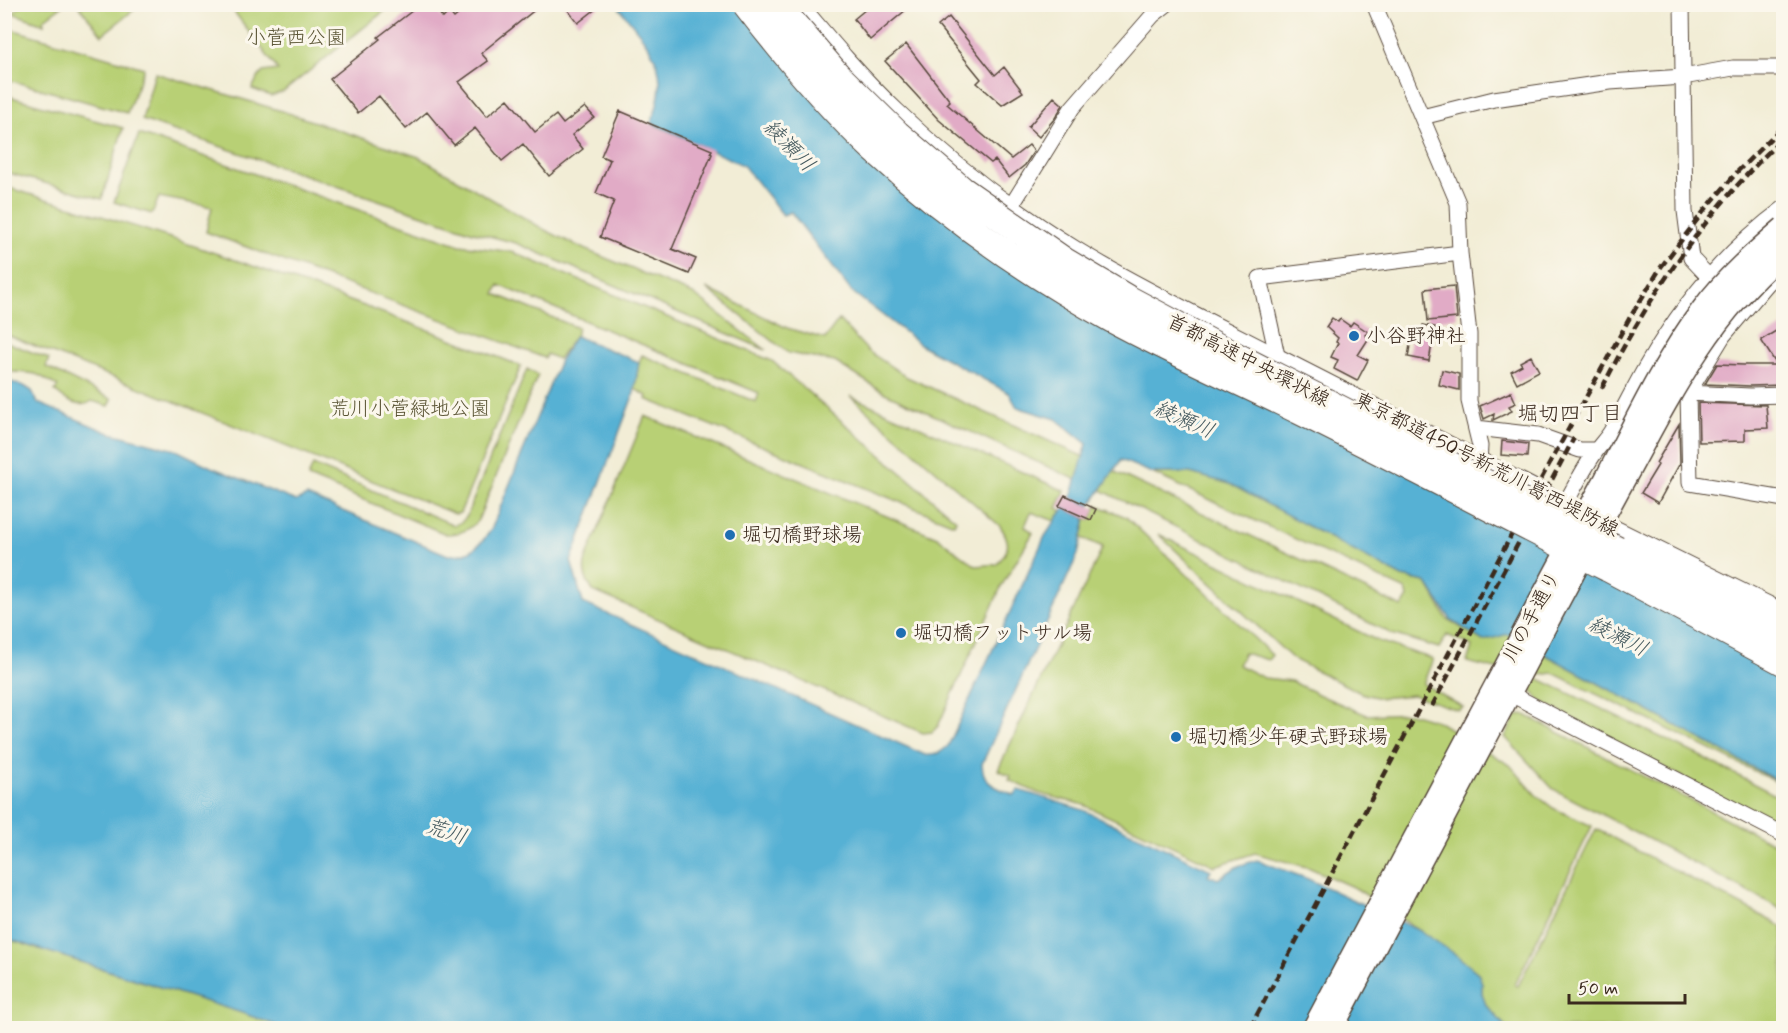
<svg xmlns="http://www.w3.org/2000/svg" width="1788" height="1033" font-family="Mynerve,'Klee One',sans-serif">
<style>
.green{fill:#b8d074;stroke:#7a7d49;stroke-width:1.5}
.water{fill:#56b1d4;stroke:#486e79;stroke-width:1.5}
.building{fill:#e1abc6}
.lines{fill:none;stroke-linecap:round;stroke-linejoin:round}
.street-casing{stroke:#56473a;stroke-width:17}
.secondary-casing{stroke:#56473a;stroke-width:23}
.primary-casing{stroke:#56473a;stroke-width:25}
.highway-casing{stroke:#56473a;stroke-width:29}
.street{stroke:#fff;stroke-width:15}
.secondary{stroke:#fff;stroke-width:21}
.primary{stroke:#fff;stroke-width:22}
.highway{stroke:#fff;stroke-width:27}
.rail{stroke:#3b2a1e;stroke-width:4.5;stroke-dasharray:9 4.5;stroke-linecap:butt}
.primary-bridge-casing{stroke:#56473a;stroke-width:25;stroke-linecap:butt}
.highway-bridge-casing{stroke:#56473a;stroke-width:29;stroke-linecap:butt}
.primary-bridge{stroke:#fff;stroke-width:22}
.highway-bridge{stroke:#fff;stroke-width:27}
.poi-dot{fill:#1f6fb2;stroke:#fbf7ec;stroke-width:2}
.labels{text-anchor:middle;dominant-baseline:central;stroke-width:6;stroke-linejoin:round;paint-order:stroke}
.park-label{font-size:20px;fill:#5a5434;stroke:#fbf7ec}
.poi-label{font-size:20px;fill:#3b2a1e;stroke:#fbf7ec;text-anchor:start}
.street-label{font-size:20px;fill:#3b2a1e;stroke:#fbf7ec}
.water-label{font-size:21px;font-style:italic;fill:#44595e;stroke:#fbf7ec}
.neighbourhood-label{font-size:21px;fill:#3b2a1e;stroke:#fbf7ec}
</style>
<rect width="100%" height="100%" fill="#fbf7ec"/>
<filter id="ink" filterUnits="userSpaceOnUse"><feTurbulence type="fractalNoise" baseFrequency=".0167" numOctaves="2"/><feDisplacementMap in="SourceGraphic" scale="12" xChannelSelector="R" yChannelSelector="G"/><feConvolveMatrix kernelMatrix="1 2 1 2 8 2 1 2 1" color-interpolation-filters="sRGB"/></filter>
<filter id="wash" filterUnits="userSpaceOnUse"><feTurbulence type="fractalNoise" baseFrequency=".008" numOctaves="4" result="noise"/><feDisplacementMap in="SourceGraphic" scale="24" xChannelSelector="R" yChannelSelector="G"/><feGaussianBlur stdDeviation="1.35" result="paint"/><feColorMatrix in="noise" values="0 0 0 0 0 0 0 0 0 0 0 0 0 0 0 0 0 1.4 0 .05"/><feComposite in="paint" operator="in"/></filter>
<g filter="url(#wash)">
<rect width="100%" height="100%" fill="#f2edd6"/>
<!-- green -->
<path class="green" d="M23 5 24 4 63 5 43 20 44 24 12 13Z
M78 5H140L102 35Z
M229 5H392L283 92 271 96 252 89 257 79 263 72 278 70Z
M4 27 144 68 127 113 5 79Z
M155 73 285 112 419 157 545 230 586 250 693 294 766 350 516 243 470 231 142 120Z
M4 95 123 128 102 199 5 172Z
M139 134 460 245 512 252 772 361 956 520 954 524 646 399 647 396 635 389 639 362 642 355 756 402 759 393 499 285 495 294 578 328 575 336 558 359 547 354 545 358 206 232 212 207 159 197 152 214 114 202Z
M5 187C180 237 351 299 521 366L460 513 455 514 5 334Z
M706 288 787 328 825 339 839 320 868 351 907 377 1084 457 1077 480 885 393 835 362 788 353Z
M4 341 49 359 46 367 112 399 109 406 92 401C80 410 64 400 55 391L58 386C50 383 43 376 35 374 24 371 16 374 5 370Z
M527 369 538 375 478 520C469 531 459 534 446 534L308 477 313 465 454 525C461 523 464 521 467 515Z
M850 396 1065 491 1057 508 1062 511 1055 521 1031 512 1025 526 1033 533 1002 585 938 726 932 732 923 733 593 591C586 580 582 572 586 559L645 416 937 537 976 566 997 564C1010 550 1011 542 1000 526Z
M1113 471 1402 607 1408 597 1406 590 1152 473H1190L1230 484 1402 577 1426 582 1447 619 1483 641 1507 634 1783 784V785L1553 673 1533 676 1704 758 1783 799V831L1540 701 1516 674 1467 662 1472 646 1447 635 1439 648 1392 634 1101 490Z
M1097 505 1126 517 1272 655 1268 660 1244 653 1238 665 1264 678 1291 681 1324 697 1367 715 1410 713 1437 721 1510 765 1536 795 1553 808 1592 826 1515 985 1518 986 1596 829 1783 927V1028H1507L1486 1005 1482 994V983L1478 973 1455 954 1357 889 1310 868 1255 853 1215 866 1084 805 1038 793 1009 780 1011 776 998 770 1103 547 1082 538 1086 518 1091 520Z
M1158 534 1378 641 1433 659 1423 684 1463 707 1458 710 1413 695 1380 698 1361 693 1293 659Z
M1523 714 1783 848V910L1553 789 1505 737 1516 716Z
M4 938 242 1013 284 1028H5Z"/>
<!-- water -->
<path class="water" d="M617 5H735L906 187 1783 669V784L1508 634 1483 641 1451 620 1426 582 1402 577 1230 484 1190 473H1152L1121 460 1090 506 1071 498 1087 444 1056 419 1017 407 1009 393 923 346 851 291 791 212 783 215 743 165 651 123C674 67 650 47 617 5Z
M575 336 639 362 634 393 571 561 583 603 925 755C936 756 940 753 948 746L1045 536 1064 508 1086 518 1078 554 982 764C983 786 997 787 1014 795L1019 790 1083 810 1211 870 1208 875 1218 879 1238 866 1257 860 1308 879 1420 931 1455 954 1478 973 1482 983V994L1486 1005 1507 1028H284L242 1013 5 938V380L24 386 32 391 38 403 107 432 176 450 211 467 296 501 307 496 448 555C470 556 479 547 491 530L560 360Z"/>
<g id="blocks">
<!-- building -->
<path class="building" d="M421 4H432L443 18 449 12 454 18 471 4H542L481 53 488 61 459 82 487 116 508 99 535 132 556 115 563 124 585 107 594 117 572 135 583 149 549 176 523 144 502 161 475 128 454 145 427 112 406 129 379 96 358 113 330 79 380 39 378 37Z
M563 4H602L578 23Z
M872 4H913L870 40 854 19Z
M949 17 995 75 1004 67 1023 92 1002 105 977 83 981 79 938 26Z
M906 44 950 101 947 104 1011 159 1029 145 1034 151 1025 165 1009 178 995 160 991 163 939 120 885 61Z
M1054 97 1063 105 1055 118 1039 137 1028 127Z
M620 111 712 150 710 153 712 154 672 249 696 259 689 274 600 237 614 201 596 193 610 160 601 156Z
M1454 286 1457 318 1428 321 1425 289Z
M1332 318 1338 322 1340 319 1350 326 1353 322 1368 332 1365 335 1369 338 1358 355 1368 360 1357 381 1334 369 1338 360 1331 357 1338 343 1336 342 1338 338 1326 327Z
M1423 325 1435 327 1429 361 1408 357 1413 328 1422 330Z
M1784 326V385L1750 386 1705 384 1717 364 1744 365H1777L1761 340Z
M1531 356 1539 371 1517 383 1511 371 1522 365 1520 362Z
M1442 370 1459 374V390L1439 385Z
M1511 392 1516 403 1509 406 1512 411 1493 420 1494 414 1484 419 1480 406Z
M1698 403 1766 405 1768 428 1745 429V441L1699 442Z
M1679 424 1680 463 1658 503 1641 493 1658 465 1656 463Z
M1502 441 1528 444 1527 457 1501 455Z
M1065 495 1096 509 1091 520 1059 506Z"/>
</g>
</g>
<g filter="url(#ink)">
<use href="#blocks" fill-opacity="0" stroke="#56473a" stroke-width="1.5"/>
<g class="lines">
<!-- street casing -->
<g class="street-casing">
<path id="street" d="M1374 4 1458 203 1460 253 1469 334V401L1480 446 1479 462
M1682 4 1685 211 1691 258 1710 278
M1422 117 1494 99 1610 82 1683 77 1733 68H1784
M1010 208 1072 108 1153 15 1167 4
M1784 269 1767 284 1723 336 1688 393 1690 483 1784 499
M1278 360 1260 278 1460 253
M1682 388 1688 393 1750 396 1784 395
M1476 428 1538 435 1580 450H1596
M1564 506C1574 488 1584 468 1596 451 1600 445 1606 439 1610 433 1623 411 1634 387 1647 365 1682 305 1728 249 1784 208
M1501 689 1784 835"/>
</g>
<!-- secondary casing -->
<g class="secondary-casing">
<path id="secondary" d="M796 4C828 42 859 79 895 113 948 164 1012 213 1075 252 1114 276 1155 297 1196 318L1564 506 1784 615"/>
</g>
<!-- primary casing -->
<g class="primary-casing">
<path id="primary" d="M1314 1028 1503 672
M1332 1028 1517 679"/>
</g>
<!-- highway casing -->
<g class="highway-casing">
<path id="highway" d="M1617 550 1784 639
M1608 568 1784 662"/>
</g>
<!-- street -->
<use href="#street" class="street"/>
<!-- secondary -->
<use href="#secondary" class="secondary"/>
<!-- primary -->
<use href="#primary" class="primary"/>
<!-- highway -->
<use href="#highway" class="highway"/>
<!-- rail -->
<path class="rail" d="M1602 388C1613 367 1624 345 1637 324 1677 256 1726 192 1784 137
M1432 706 1574 438
M1250 1028 1540 481 1629 319 1661 267 1704 211 1738 171 1784 125"/>
<!-- primary-bridge casing -->
<g class="primary-bridge-casing">
<path id="primary-bridge" d="M1503 672C1537 607 1571 543 1606 479 1636 421 1664 361 1703 309 1726 278 1755 253 1784 228
M1517 679C1554 609 1591 539 1629 470 1672 390 1712 312 1784 252"/>
</g>
<!-- highway-bridge casing -->
<g class="highway-bridge-casing">
<path id="highway-bridge" d="M746 4C785 55 827 105 874 149 946 215 1027 272 1112 319 1173 352 1238 380 1300 411 1403 462 1505 516 1608 568
M776 4 837 75 897 134 962 190 1064 261 1128 299 1218 347 1617 550"/>
</g>
<!-- primary-bridge -->
<use href="#primary-bridge" class="primary-bridge"/>
<!-- highway-bridge -->
<use href="#highway-bridge" class="highway-bridge"/>
</g>
</g>
<!-- markers -->
<g class="poi-dot">
<circle cx="1354" cy="336" r="6"/>
<circle cx="730" cy="535" r="6"/>
<circle cx="901" cy="633" r="6"/>
<circle cx="1176" cy="737" r="6"/>
</g>
<g class="labels">
<!-- park labels -->
<g class="park-label">
<text x="296" y="38">小菅西公園</text>
<text x="410" y="409">荒川小菅緑地公園</text>
</g>
<!-- poi labels -->
<g class="poi-label">
<text x="1366" y="336">小谷野神社</text>
<text x="742" y="535">堀切橋野球場</text>
<text x="913" y="633">堀切橋フットサル場</text>
<text x="1188" y="737">堀切橋少年硬式野球場</text>
</g>
<!-- street labels -->
<g class="street-label">
<text transform="translate(1248 361) rotate(27)">首都高速中央環状線</text>
<text transform="translate(1486 465) rotate(27)">東京都道450号新荒川葛西堤防線</text>
<text transform="translate(1532 617) rotate(-62)">川の手通り</text>
</g>
<!-- water labels -->
<g class="water-label">
<text transform="translate(789 146) rotate(46)">綾瀬川</text>
<text transform="translate(1184 420) rotate(24)">綾瀬川</text>
<text transform="translate(1618 637) rotate(27)">綾瀬川</text>
<text transform="translate(446 832) rotate(18)">荒川</text>
</g>
<!-- neighbourhood labels -->
<g class="neighbourhood-label">
<text x="1570" y="414">堀切四丁目</text>
</g>
</g>
<!-- margin -->
<rect width="1788" height="1033" fill="none" stroke="#fbf7ec" stroke-width="24"/>
<!-- scale -->
<path d="M1569 994v9h116v-9" fill="none" stroke="#3b2a1e" stroke-width="3"/>
<text x="1578" y="994" font-size="18" fill="#3b2a1e" stroke="#fbf7ec" stroke-width="4.5" paint-order="stroke">50 m</text>
</svg>
